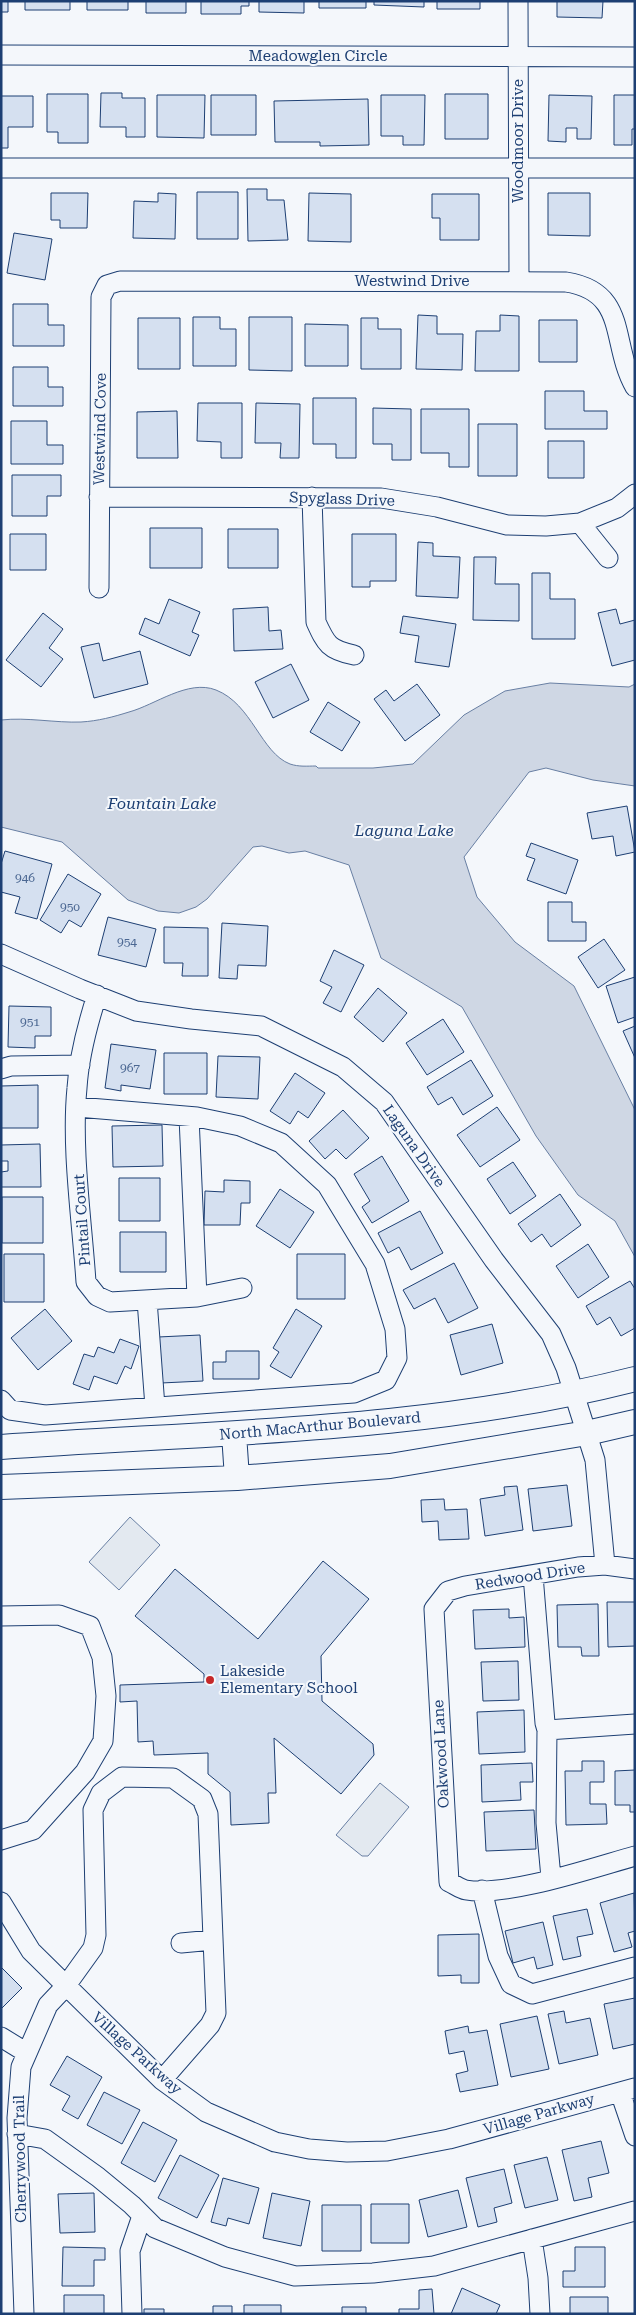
<svg xmlns="http://www.w3.org/2000/svg" width="636" height="2315" font-family="'Roboto Serif',serif">
<style>
.green{fill:#e3e9f0;stroke:#687fa3}
.water{fill:#cfd7e4;stroke:#687fa3}
.building{fill:#d5e0f0;stroke:#1d3f73}
.lines{fill:none;stroke-linecap:round;stroke-linejoin:round}
.minor-casing{stroke:#1d3f73;stroke-width:21}
.major-casing{stroke:#1d3f73;stroke-width:26}
.minor{stroke:#f4f7fb;stroke-width:19}
.major{stroke:#f4f7fb;stroke-width:24}
.poi-dot{fill:#c62828;stroke:#f4f7fb;stroke-width:2}
.labels{text-anchor:middle;dominant-baseline:central;stroke-width:4;stroke-linejoin:round;paint-order:stroke}
.number-label{font-size:12px;fill:#4b6792}
.street-label{font-size:15px;fill:#1d3f73;stroke:#f4f7fb}
.poi-label{font-size:15px;fill:#1d3f73;stroke:#f4f7fb;text-anchor:start}
.water-label{font-size:16px;font-style:italic;fill:#1d3f73;stroke:#f4f7fb}
</style>
<rect width="100%" height="100%" fill="#f4f7fb"/>
<!-- green -->
<path class="green" d="M130 1517 160 1545 119 1590 89 1562Z
M380 1783 409 1807 368 1856H362L336 1835Z"/>
<!-- water -->
<path class="water" d="M550 683 629 687 635 684V786L593 780 546 768 529 772 464 857 477 897 515 942 574 986 635 1110V1257L615 1221 578 1195 536 1136 462 1007 381 958 349 865 305 851 289 853 262 846 253 847 207 899 196 907 179 913 158 911 128 900 62 842 1 827V720C27 717 55 723 81 722 98 721 113 717 129 712 155 705 188 679 216 690 252 704 261 753 290 764 299 767 307 766 316 766L318 768H373L413 764 464 715 505 691Z"/>
<!-- building -->
<path class="building" d="M1 1H8V12H1Z
M25 1H70V10H25Z
M87 1H128V10H87Z
M146 1H186V13H146Z
M201 1H249V6H241V14H201Z
M259 1H304V13L259 12Z
M319 1H366V8H319Z
M374 1H424V7L374 5Z
M437 1H480V9H437Z
M557 1H603L602 18 557 17Z
M101 93H122V98H145V137H126V127H100Z
M47 94H88V143H58V132H47Z
M445 94H488V139H445Z
M157 95H205L204 138 157 137Z
M211 95H256V135H211Z
M381 95H425L424 145H403V136H381Z
M549 95 592 96 591 139H577V128H566V142L548 141Z
M614 95H635V129H632V145H614Z
M1 96H33V127H8V148H1Z
M368 99 369 145 320 146V142H275L274 101Z
M247 189H267V200H284L288 240 248 241Z
M197 192H238V239H197Z
M51 193H88L87 228H60V220H51Z
M158 193 176 194 175 239 133 238 134 201 158 202Z
M309 193 351 194V242L308 241Z
M548 193H590V236L548 235Z
M432 194H479V240H440V218H432Z
M14 233 52 239 45 280 7 273Z
M13 304H48V325H64V346H13Z
M418 315 437 316V334H463L462 370 416 369Z
M500 315 519 316V371H475L476 331H500Z
M193 317H220V329H236V366H193Z
M249 317H292V371L249 370Z
M138 318H180V369H138Z
M361 318H378V329H401V369H361Z
M539 320H577V362H539Z
M305 324 348 325V366H305Z
M13 367H48V387H63V406H13Z
M545 391H584V411H607V429H545Z
M313 398H356V458H336V444H313Z
M198 403H242V458H221V442L197 441Z
M256 403 300 404 299 458H280L281 443H255Z
M373 408 411 409V460H392V444H373Z
M421 409H469V467H449V453H421Z
M177 411 178 458H137V412Z
M11 421H47V445H63V464H11Z
M478 424H517V476H478Z
M548 441H584V478H548Z
M12 475H61V496H47V516H12Z
M150 528H202V568H150Z
M228 529H278V568H228Z
M10 534H46V570H10Z
M352 534H396V581H370V587H352Z
M418 542 433 543V556L460 557 458 598 416 596Z
M474 557H496L495 584H519V621L473 620Z
M532 573H550V599H575V639H532Z
M169 599 200 612 192 632 199 635 190 656 139 634 145 618 159 624Z
M268 607 269 631 281 630 283 649 234 651 233 609Z
M616 609 620 624 635 620V660L612 666 598 613Z
M43 613 63 629 49 648 63 659 41 687 6 660Z
M403 616 456 624 449 667 415 662 419 636 400 633Z
M99 643 103 661 140 651 148 684 94 698 81 647Z
M291 664 309 700 273 718 255 682Z
M417 684 440 715 405 741 374 699 386 690 394 701Z
M328 702 360 722 342 751 310 732Z
M627 806 635 852 616 856 613 836 592 839 587 813Z
M531 843 578 860 566 894 527 880 535 859 526 856Z
M5 851 52 864 37 919 15 913 20 897 1 892V864Z
M68 874 101 894 81 927 69 920 61 933 40 920Z
M548 902H572V922H586V941H548Z
M108 917 156 929 146 967 98 955Z
M222 923 268 926 266 966 238 965 237 979 219 978Z
M164 927 208 928V976H182L183 963H164Z
M604 939 625 970 598 988 578 957Z
M334 950 364 965 341 1012 323 1003 332 987 320 981Z
M635 977V1017L618 1023 606 986Z
M378 988 407 1013 383 1042 354 1017Z
M9 1006 51 1007V1036H35V1048L8 1047Z
M443 1019 464 1052 427 1075 406 1043Z
M635 1026V1058L623 1031Z
M111 1044 156 1050 150 1089 121 1085V1091L105 1088Z
M164 1053H207V1094H164Z
M218 1056 260 1057 258 1099 216 1097Z
M471 1060 493 1096 463 1115 452 1097 438 1105 427 1087Z
M295 1073 325 1093 308 1118 298 1111 290 1124 270 1111Z
M38 1085V1128H1V1086Z
M497 1107 520 1140 480 1167 457 1135Z
M343 1110 369 1138 346 1159 336 1149 325 1159 309 1141Z
M162 1125 163 1166 113 1167 112 1126Z
M40 1144 41 1187H1V1172L8 1171V1161H1V1145Z
M382 1156 409 1201 372 1223 362 1207 370 1201 354 1174Z
M513 1162 536 1196 510 1214 487 1179Z
M119 1178H160V1221H119Z
M224 1180 250 1181V1203H241L240 1225H204L205 1191 224 1192Z
M280 1189 314 1212 290 1248 256 1226Z
M560 1194 581 1225 551 1247 542 1234 531 1242 518 1224Z
M2 1197H43V1243H2Z
M420 1211 443 1253 411 1270 399 1247 388 1253 378 1233Z
M120 1232H166V1272H120Z
M588 1244 609 1277 578 1298 556 1266Z
M4 1254H44V1302H4Z
M297 1254H345V1299H297Z
M454 1263 478 1308 448 1323 435 1298 414 1309 403 1290Z
M630 1281 635 1289V1328L621 1336 610 1317 597 1325 586 1306Z
M45 1309 72 1341 38 1370 11 1338Z
M296 1309 322 1326 291 1378 270 1366 279 1352 273 1348Z
M492 1324 503 1363 461 1375 450 1335Z
M200 1335 203 1381 161 1383 158 1337Z
M120 1339 139 1346 131 1369 125 1366 117 1384 94 1376 89 1390 73 1384 84 1354 94 1357 98 1347 114 1353Z
M226 1351H259V1379H213V1362H226Z
M567 1485 572 1526 533 1531 528 1489Z
M517 1486 523 1530 485 1536 480 1499 505 1495 504 1487Z
M444 1499 445 1510 467 1509 469 1539 439 1540 438 1521 422 1522 421 1500Z
M323 1561 369 1599 321 1656 322 1701 373 1744 374 1755 341 1794 274 1738 276 1793H268L269 1823 231 1825 230 1792 208 1774V1753L154 1755 153 1741 138 1742 137 1701 120 1702V1685L204 1682V1674L135 1616 175 1569 258 1639Z
M607 1602H635V1646L608 1647Z
M598 1604 599 1656H582L581 1647H558L557 1605Z
M509 1609V1618L524 1617 525 1647 475 1649 473 1610Z
M518 1661 519 1700 483 1701 481 1662Z
M524 1710 525 1752 479 1754 477 1712Z
M582 1761H604V1782H590V1804H606L607 1824 566 1825 565 1771H582Z
M532 1763 533 1782H520L521 1800 482 1802 481 1765Z
M635 1770V1812H630V1805H615V1771Z
M534 1810 536 1849 486 1851 484 1812Z
M634 1893 635 1931 628 1933 632 1947 614 1952 600 1903Z
M587 1909 593 1934 577 1937 581 1956 563 1960 553 1916Z
M543 1922 553 1965 537 1969 534 1957 513 1963 505 1931Z
M479 1934V1983H461V1975L438 1976V1935Z
M1 1967 22 1988 1 2009Z
M635 1998V2044L613 2049 604 2004Z
M564 2011 566 2023 590 2018 598 2055 559 2064 548 2014Z
M537 2016 549 2069 511 2077 500 2024Z
M468 2026 469 2033 487 2030 498 2085 460 2092 456 2074 468 2071 464 2051 449 2054 445 2031Z
M67 2056 102 2077 78 2119 62 2110 70 2096 50 2085Z
M104 2092 140 2110 122 2144 87 2125Z
M143 2122 177 2140 155 2182 121 2163Z
M601 2141 609 2173 588 2178 592 2197 574 2201 562 2150Z
M180 2155 219 2175 197 2218 158 2198Z
M547 2157 558 2200 525 2208 514 2165Z
M504 2169 512 2203 494 2208 497 2222 478 2227 466 2178Z
M223 2178 259 2188 249 2224 228 2218 226 2226 211 2222Z
M458 2190 467 2227 428 2237 419 2200Z
M94 2193 95 2232 60 2233 58 2194Z
M272 2193 310 2201 301 2246 263 2238Z
M371 2204H409V2243H371Z
M322 2205H361V2251H322Z
M63 2247 105 2248V2260H94V2286H62Z
M575 2247H605V2287H563V2271H575Z
M462 2288 500 2305 496 2314H451Z
M432 2289 434 2314H399V2309H419V2290Z
M64 2295H104V2314H64Z
M570 2297H608V2314H570Z
M244 2305H281V2314H244Z
M213 2306H232V2314H213Z
M342 2307H366V2314H342Z
M144 2309H164V2314H144Z"/>
<g class="lines">
<!-- minor casing -->
<g class="minor-casing">
<path id="minor" d="M518 1 519 281
M1 55 635 57
M1 168H635
M99 497 381 498 437 507 507 525 546 526 580 523 617 508 635 494
M312 497 316 622C326 644 329 650 354 655
M580 523 608 558
M99 588 101 297 107 285 120 281 566 282C629 292 610 343 635 387
M1 954 80 989 136 1011 191 1019 261 1026 343 1067 384 1102 494 1260 551 1334 566 1368 595 1460 605 1565
M97 995C87 1026 79 1056 77 1088 71 1148 82 1221 86 1282L97 1296 110 1302 197 1297 242 1288
M1 1069 11 1066 80 1065
M189 1117 197 1297
M147 1300 155 1407
M1 1400 10 1410 45 1415 354 1393 386 1380 397 1358 395 1329 375 1264 327 1185 281 1143 240 1126 197 1117 77 1107
M635 1569 605 1565 578 1567 465 1586 448 1591 434 1609 449 1882C454 1884 460 1889 466 1890 507 1897 592 1868 635 1856
M533 1575 545 1723 547 1730 635 1724
M1 1616 59 1615 90 1626 102 1657 106 1696 103 1741 85 1772 33 1830 1 1840
M547 1730 546 1823 551 1878
M482 1890 498 1956 511 1984 532 1994 635 1967
M1 1902 31 1951 162 2080 206 2112 275 2142 309 2149 347 2152 387 2151 449 2139 635 2088
M181 1943 213 1940
M1 2037 27 2053
M620 2092 635 2136
M17 2134 45 2139 98 2177 132 2205 155 2228 225 2257 295 2276 373 2273 434 2266 635 2211
M532 2239 538 2278 540 2314
M24 2314 17 2118 21 2067 48 2005 65 1987 93 1948 96 1935 93 1810 101 1793 122 1777 173 1778 202 1799 208 1814 216 2013 210 2025 162 2080
M132 2314 130 2251 142 2216"/>
</g>
<!-- major casing -->
<g class="major-casing">
<path id="major" d="M234 1434 237 1478
M1 1447C214 1432 427 1432 635 1379
M1 1487 237 1478 390 1466 587 1433 635 1422"/>
</g>
<!-- minor -->
<use href="#minor" class="minor"/>
<!-- major -->
<use href="#major" class="major"/>
</g>
<!-- markers -->
<circle class="poi-dot" cx="210" cy="1680" r="5"/>
<g class="labels">
<!-- number labels -->
<g class="number-label">
<text x="25" y="878">946</text>
<text x="70" y="907">950</text>
<text x="127" y="942">954</text>
<text x="30" y="1022">951</text>
<text x="130" y="1068">967</text>
</g>
<!-- street labels -->
<g class="street-label">
<text x="318" y="56">Meadowglen Circle</text>
<text transform="translate(518 141) rotate(-90)">Woodmoor Drive</text>
<text x="412" y="281">Westwind Drive</text>
<text transform="translate(100 429) rotate(-89)">Westwind Cove</text>
<text transform="translate(342 499) rotate(2)">Spyglass Drive</text>
<text transform="translate(414 1146) rotate(55)">Laguna Drive</text>
<text transform="translate(82 1220) rotate(-94)">Pintail Court</text>
<text transform="translate(320 1426) rotate(-5)">North MacArthur Boulevard</text>
<text transform="translate(530 1576) rotate(-9)">Redwood Drive</text>
<text transform="translate(441 1754) rotate(-93)">Oakwood Lane</text>
<text transform="translate(137 2053) rotate(42)">Village Parkway</text>
<text transform="translate(539 2114) rotate(-16)">Village Parkway</text>
<text transform="translate(20 2159) rotate(-91)">Cherrywood Trail</text>
</g>
<!-- poi labels -->
<g class="poi-label">
<text x="220" y="1671">Lakeside<tspan x="220" dy="17">Elementary School</tspan></text>
</g>
<!-- water labels -->
<g class="water-label">
<text x="162" y="803">Fountain Lake</text>
<text x="404" y="830">Laguna Lake</text>
</g>
</g>
<!-- border -->
<rect width="636" height="2315" fill="none" stroke="#1d3f73" stroke-width="5"/>
</svg>
